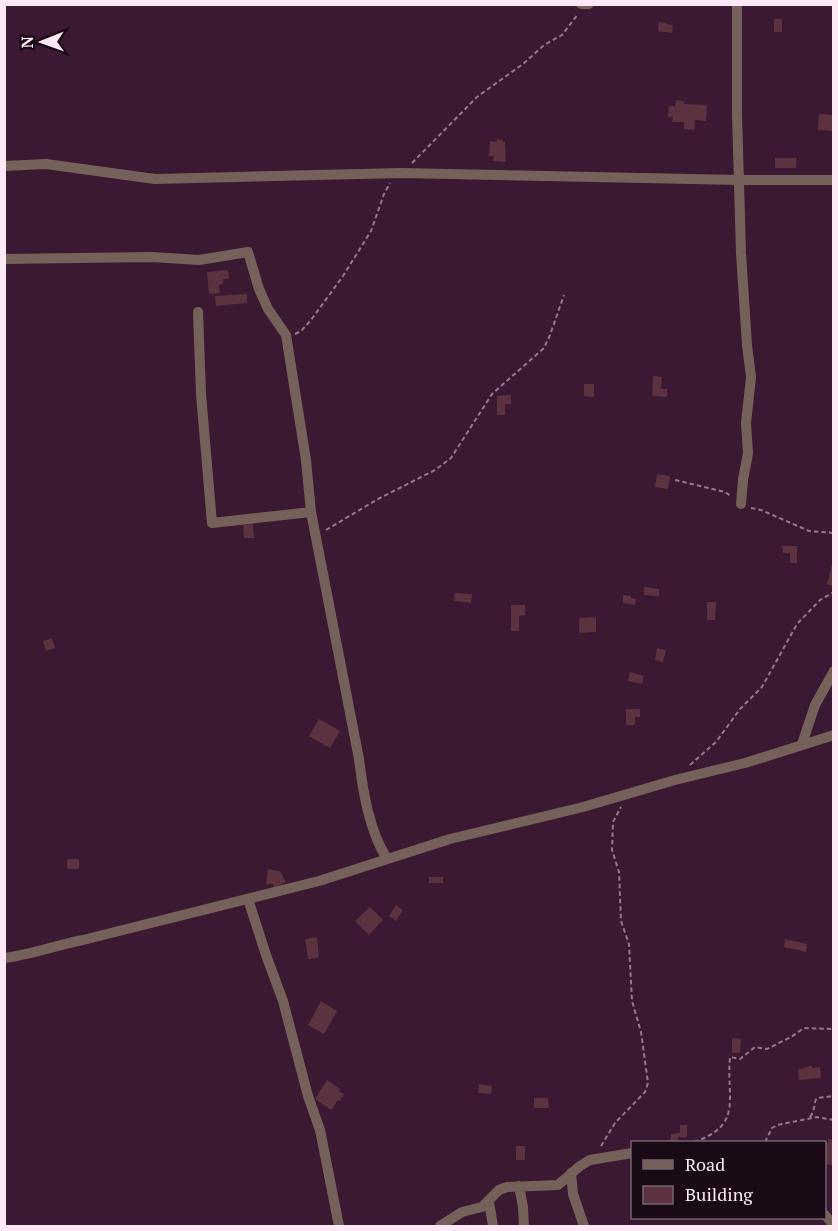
<svg xmlns="http://www.w3.org/2000/svg" width="838" height="1231" font-family="'PT Serif',serif">
<style>
.building{fill:#5c3140}
.lines{fill:none;stroke-linecap:round;stroke-linejoin:round}
.path{stroke:#94798c;stroke-width:2;stroke-dasharray:4.5 3;stroke-linecap:butt}
.street{stroke:#76615a;stroke-width:10}
</style>
<rect width="100%" height="100%" fill="#3b1932"/>
<!-- building -->
<path class="building" d="M774 19H782V32H774Z
M659 22 673 25 672 33 658 31Z
M676 100 684 101V104L707 105 706 121 695 120 694 130 684 129V122H672L673 117H668L669 106H675Z
M819 114 834 115V131L818 130Z
M497 139 503 140V142H505L506 162 493 161 494 156H489L490 141 497 142Z
M775 158H797L796 168H775Z
M228 270 229 279H223V284L219 285 220 293 209 294 207 272Z
M247 294V303L216 306 215 296Z
M653 376 662 377 661 389H667V397L652 396Z
M584 384H594V397L584 396Z
M511 395V404H505V415H497V396Z
M657 474 670 476 668 489 655 487Z
M253 524 254 538H244L243 525Z
M782 546H797V563H790V553H783Z
M833 561H834V586L827 584Z
M644 587 659 589V596L644 595Z
M455 593 472 594 471 603 454 601Z
M623 595 631 596V598L636 599 635 605 623 603Z
M707 602H716L715 620H707Z
M511 605H525V615L519 616V631H511Z
M596 617V632L579 633V618Z
M52 638 55 648 46 651 43 641Z
M657 648 666 650 663 662 655 660Z
M630 672 644 676 642 684 628 681Z
M626 709H640V717H635V725H626Z
M319 719 340 731 330 748 309 736Z
M67 859H79V869H67Z
M268 869 280 871 286 882 274 888 273 884H266Z
M429 877H443V883H429Z
M396 905 403 910 396 921 389 916Z
M370 907 383 920 369 935 355 921Z
M317 937 319 958 308 959 305 939Z
M785 939 807 944 806 952 784 947Z
M321 1001 337 1011 324 1034 308 1025Z
M732 1038 741 1039 740 1053H732Z
M812 1065V1068L820 1067 821 1078 799 1080 798 1070Z
M327 1080 340 1089 339 1091 344 1094 340 1101 338 1100 331 1110 315 1099Z
M479 1084 492 1086 491 1094 478 1093Z
M534 1098H548L549 1108H534Z
M680 1125H687V1137H678V1142H670L671 1134 680 1133Z
M828 1139 834 1140V1165L824 1164V1143H828Z
M516 1146H525V1160H516Z"/>
<g class="lines">
<!-- path -->
<path class="path" d="M412 163 477 97 523 64 544 45 562 35 578 14
M295 334 301 331 311 320 343 276 371 231 384 194 390 183
M675 480 725 492 732 497
M751 508 761 510 809 531 834 533
M326 530 378 499 435 470 451 458 492 394 544 348 550 335 564 295
M690 765 716 742 740 709 762 687 797 624 820 600 834 592
M810 1117C816 1109 813 1103 817 1098L834 1096
M694 1142C744 1125 726 1098 730 1057L740 1059 755 1047 767 1049 791 1037 804 1028 834 1029
M765 1142 772 1128 777 1125 817 1117 834 1120
M601 1146 615 1123 645 1092 648 1083 641 1032 632 1001 629 944 621 921 619 872 612 850 613 822 621 807"/>
<!-- street -->
<path class="street" d="M581 4H589
M737 4V114L741 253 747 345 751 377 746 423 748 453 743 480 741 504
M4 166 46 164 155 179 401 173 740 180H834
M4 259 152 257 199 260 248 252 259 289 268 309 286 335 306 460 311 512 359 759C363 792 369 830 387 859
M198 312 201 394 212 523 311 512
M802 744 815 705 834 671
M248 899 266 955 283 1001 308 1096 320 1130 339 1226
M4 958C31 955 56 945 83 940L319 881 450 839 583 807 675 780 745 763 834 735
M571 1173 573 1194 584 1226
M519 1186 523 1207 524 1226
M489 1202 493 1226
M824 1214 834 1225
M440 1226 462 1212 482 1207 499 1190 507 1187 558 1185 580 1166 590 1160 632 1153"/>
</g>
<!-- border -->
<rect width="838" height="1231" fill="none" stroke="#fce9f5" stroke-width="12"/>
<!-- legend -->
<rect x="631" y="1141" width="195" height="78" fill="#190a15" stroke="#74636f" stroke-width="1.5"/>
<rect x="643" y="1160" width="30" height="9" fill="#76615a" stroke="#74636f" stroke-width="1.5"/>
<text x="685" y="1171" font-size="18" fill="#fce9f5">Road</text>
<rect x="643" y="1186" width="30" height="18" fill="#5c3140" stroke="#74636f" stroke-width="1.5"/>
<text x="685" y="1201" font-size="18" fill="#fce9f5">Building</text>
<!-- north arrow -->
<g transform="translate(42 42) rotate(269)" stroke="#190a15" stroke-width="4.5" paint-order="stroke">
<path d="M0-4.5L10 22L0 15L-10 22Z" fill="#fce9f5"/>
<text y="-9" font-size="16" font-weight="bold" text-anchor="middle" fill="#fce9f5">N</text>
</g>
</svg>
